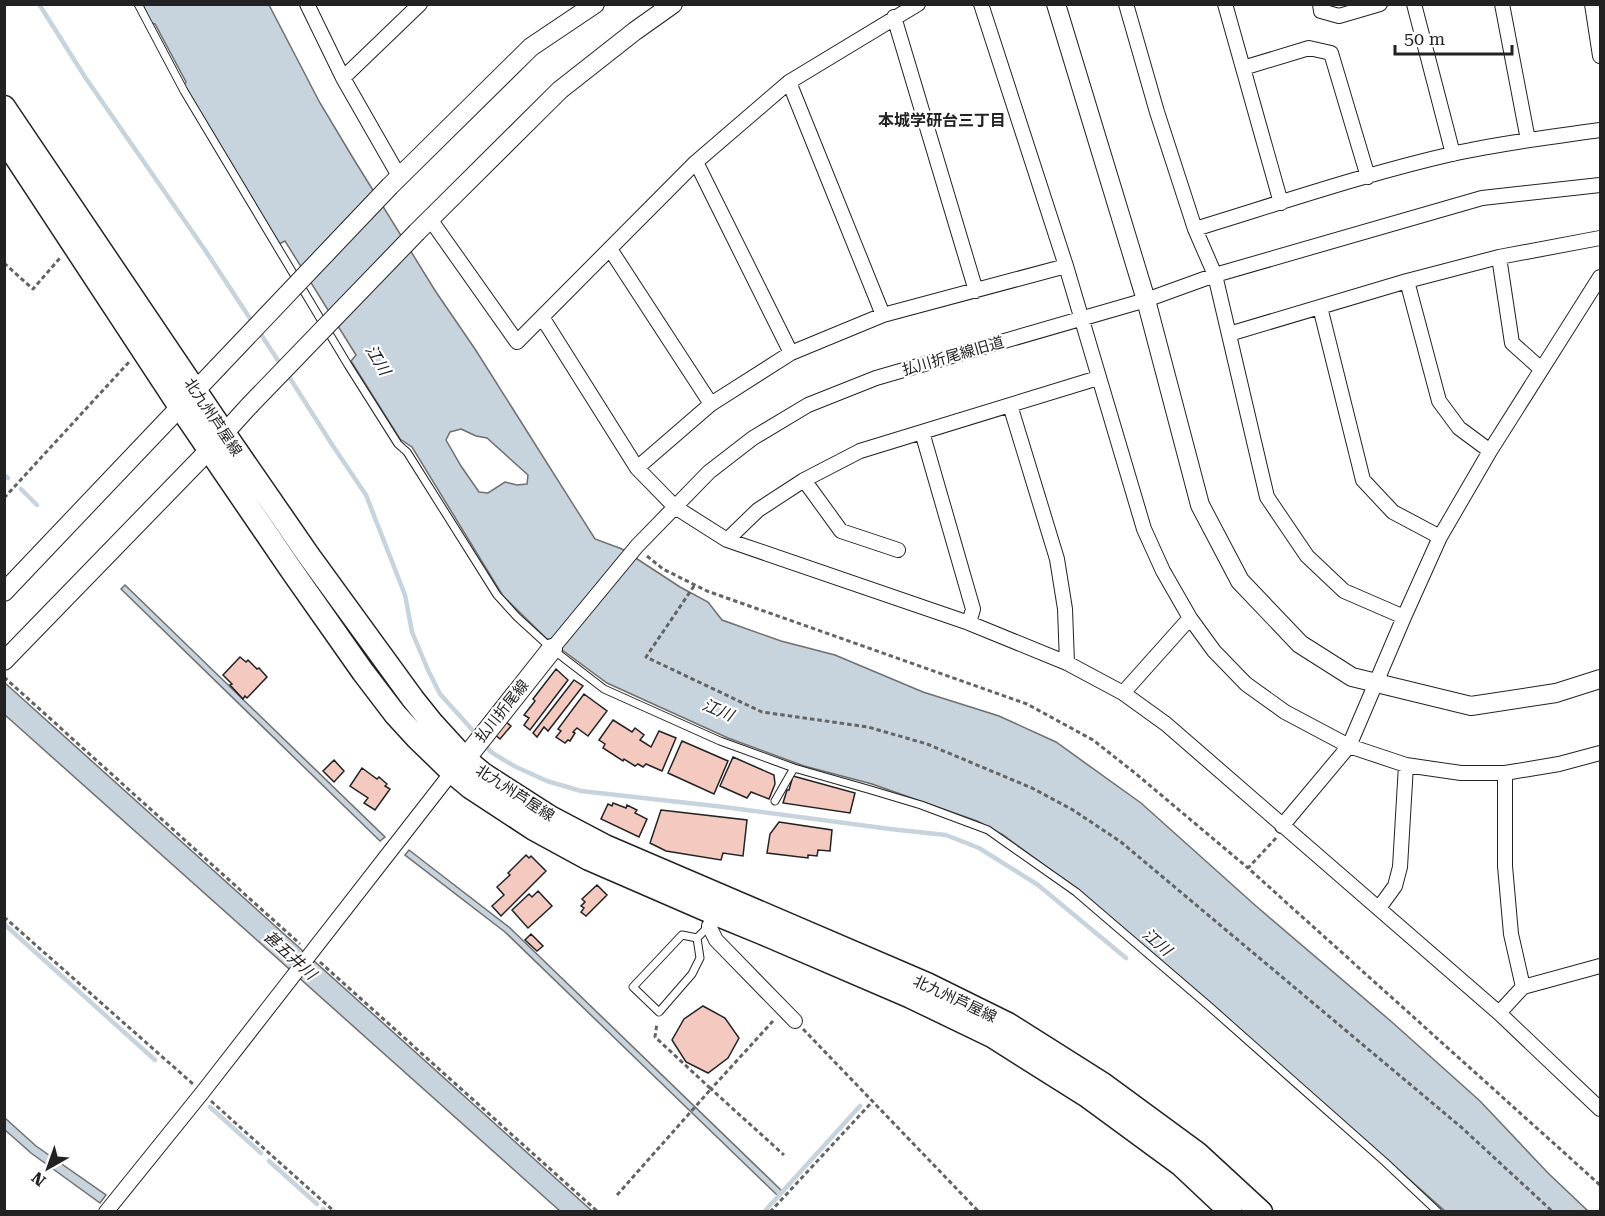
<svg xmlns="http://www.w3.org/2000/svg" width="1605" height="1216" font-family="'Roboto Serif','Noto Sans JP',serif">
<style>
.water{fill:#c7d3dd;stroke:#6f6f6f;stroke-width:1.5;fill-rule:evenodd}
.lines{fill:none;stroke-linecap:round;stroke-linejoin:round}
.stream{stroke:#c7d3dd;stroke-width:4.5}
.building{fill:#f3c9c0;stroke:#222;stroke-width:1.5}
.service-casing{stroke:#222;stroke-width:9}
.minor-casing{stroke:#222;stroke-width:16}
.tertiary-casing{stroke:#222;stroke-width:20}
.secondary-casing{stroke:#222;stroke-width:22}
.primary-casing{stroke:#222;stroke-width:25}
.path{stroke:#646464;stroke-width:3;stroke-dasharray:4.5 3;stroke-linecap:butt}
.service{stroke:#fff;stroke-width:7}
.minor{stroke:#fff;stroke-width:14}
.tertiary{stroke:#fff;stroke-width:18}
.secondary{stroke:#fff;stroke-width:20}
.primary{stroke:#fff;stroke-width:22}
.tertiary-bridge-casing{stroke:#222;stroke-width:20;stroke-linecap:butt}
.tertiary-bridge{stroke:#fff;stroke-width:18}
.labels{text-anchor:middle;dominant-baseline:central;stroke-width:4.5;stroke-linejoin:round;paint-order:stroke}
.street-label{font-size:15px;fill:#222;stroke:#fff}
.neighbourhood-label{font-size:16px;font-weight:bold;fill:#222;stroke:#fff}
.water-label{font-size:16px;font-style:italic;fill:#222;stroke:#fff}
</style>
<rect width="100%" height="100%" fill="#fff"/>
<!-- water -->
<path class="water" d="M143 5H269L320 103 353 158 436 292 475 349 595 539 622 549 680 587 708 602 722 620 781 641 835 655 923 692 999 716 1056 742 1141 803 1256 906 1393 1023 1480 1101 1548 1173 1588 1211H1445L1269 1055 1078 890 1003 835 977 821 872 784 804 766 728 738 607 683 546 638 503 596 412 447 400 439 351 361 356 355 285 241 279 244 184 85 186 82 155 24 151 23ZM461 429 476 436 487 438 528 475 527 484 517 485 505 482 488 493 479 492 461 466 446 440 450 432Z
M125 585 385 837 380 841 121 589Z
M5 683 592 1211H560L5 715Z
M409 850 510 928 782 1191 778 1196 505 932 405 855Z
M5 1118 36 1146 106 1195 100 1203 31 1153 5 1130Z"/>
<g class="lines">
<!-- stream -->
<path class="stream" d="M39 4 85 77 205 250 253 323
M258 330 281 365
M286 372 333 446 366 495 405 595 412 632 428 670 440 694 477 735
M4 475 8 478
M21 489 37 505
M484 744 491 752 514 766 547 781 581 791 724 807 890 829 946 835 979 848 1038 885 1126 958
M4 924 155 1060
M210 1107 261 1153
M269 1161 317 1204
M323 1209 326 1212
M764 1212 860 1106"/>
</g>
<!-- building -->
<path class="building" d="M240 657 246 662 248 660 257 669 259 668 267 677 247 698 245 696 243 699 230 685 232 684 223 675Z
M556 669 568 680 530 730 524 725 529 718 524 715 535 701 533 699Z
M574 680 583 686 548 731 544 727 537 737 533 733Z
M584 694 607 711 588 736 577 728 573 732 575 733 570 741 568 740 565 743 556 737 561 731 558 729Z
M613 720 632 732 635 728 644 735 640 740 651 747 659 731 676 738 662 771 646 764 643 767 638 764 635 766 624 759 623 761 603 748 605 744 599 740Z
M505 721 511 726 500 739 494 734Z
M682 741 728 761 714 794 668 773Z
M733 757 774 775 775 784 769 799 751 792 747 798 720 786Z
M334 760 344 771 334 782 323 771Z
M362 768 377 779 379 777 387 784 385 786 390 789 375 810 364 803 368 798 350 786Z
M793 776 855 793 850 813 783 803 787 790H789Z
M613 803 626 808 627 805 637 810 635 813 647 819 639 837 601 819 608 804 612 806Z
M661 810 747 820 743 856 723 853 721 860 666 851 650 843Z
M779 822 832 830 830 851 818 850 817 856 808 855V858L767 853 770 834Z
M526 855 529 858 531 856 546 871 501 916 492 906 504 895 497 887 510 875 508 873Z
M597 885 607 895 586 916 581 912 584 908 581 906 585 902 582 899Z
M538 891 552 906 528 928 512 910 529 894 532 897Z
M531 934 543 946 537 951 525 940Z
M703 1006 725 1018 739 1038 728 1058 708 1073 686 1062 672 1040 684 1019Z"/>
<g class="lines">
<!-- service casing -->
<g class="service-casing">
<path id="service" d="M138 4 184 91 348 365 398 444 407 452 497 595 517 617 552 649 604 689 720 741 794 768 871 790 921 805 988 830 1076 892 1210 1007 1385 1162 1438 1212
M775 801 794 768
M697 938 682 935 633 987 659 1012 692 974 700 958 697 938 709 926"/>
</g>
<!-- minor casing -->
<g class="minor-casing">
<path id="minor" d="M307 4 343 78 399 176
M981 4 1066 266 1144 529 1163 571 1190 618 1214 651 1246 684 1285 712 1349 746 1406 765 1461 773H1505L1559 764 1600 753
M1126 4 1157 112 1195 229 1215 275 1267 497 1307 556 1344 591 1404 617
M1225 4 1281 203
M1320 4 1321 11 1339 16 1380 4
M1414 4 1453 154
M1502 4 1528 140
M1592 4 1600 56
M894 17 976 291
M1243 68 1309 48 1331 53 1368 177
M343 78 420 4
M789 82 883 315
M696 162 791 353
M430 219 517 342 696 162 789 82 918 4
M1195 229C1280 203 1365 174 1452 154 1501 143 1551 137 1600 130
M610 249 711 404
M1499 257 1512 343 1541 369
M1407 281 1439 401 1459 428 1490 451
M1320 307 1363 480 1393 512 1440 537
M542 317 637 468 675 507 727 540 969 623 1067 663 1123 693 1166 724 1499 1013 1600 1109
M1229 334 1407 281 1499 257 1600 238
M1010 405 1057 559 1065 609 1067 663
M922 432 973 609 969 623
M637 468 711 404 791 353 883 315 1066 266
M804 480 841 531 898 550
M727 540 758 510 804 480 860 451 1098 378
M552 649 637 546 709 472 753 438 808 405 876 378 1146 300 1215 275 1482 198 1600 185
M1123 693 1190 618
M1505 773V866L1511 934 1523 987
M1282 826 1349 746 1404 617 1440 537 1490 451 1600 277
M1379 908 1395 886 1400 867 1406 765
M721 911 709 926 716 940 795 1021
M1499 1013 1523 987 1600 966
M106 1212 202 1093 452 772"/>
</g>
<!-- tertiary casing -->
<g class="tertiary-casing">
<path id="tertiary" d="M1056 4 1146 300 1200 505 1240 581 1300 644 1352 677 1471 706 1556 693 1600 679
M390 186 531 47 595 4
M417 232 560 90 635 31 673 4
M4 592 217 368
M4 661 209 450 249 406"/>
</g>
<!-- secondary casing -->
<g class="secondary-casing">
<path id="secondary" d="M455 768 465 759 552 649"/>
</g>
<!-- primary casing -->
<g class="primary-casing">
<path id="primary" d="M4 107 224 433 309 556 413 699 433 724 465 759 483 774 550 817 605 846 927 984 1008 1024 1103 1084 1197 1153 1261 1212
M4 139 180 407 292 571 363 672 395 714 417 738 452 772 470 787 534 829 589 859 718 915 762 933 911 997 992 1036 1087 1096 1181 1165 1231 1212"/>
</g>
<!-- path -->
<path class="path" d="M4 263 33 289 60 258
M4 498 129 362
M647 556 663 569 707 591 1027 704 1093 740 1135 773 1248 868
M694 586 646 657 762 712 868 727 927 744 1032 788 1073 810 1121 842 1461 1127 1553 1212
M4 677 300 944
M1276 838 1248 868 1600 1185
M4 917 193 1084
M320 962 598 1212
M773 1021 711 1089 784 1155
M803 1029 979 1212
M211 1101 335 1212
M617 1195 711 1089 655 1037 657 1023
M770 1212 872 1102"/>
<!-- service -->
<use href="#service" class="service"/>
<!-- minor -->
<use href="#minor" class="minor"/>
<!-- tertiary -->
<use href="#tertiary" class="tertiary"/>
<!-- secondary -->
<use href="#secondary" class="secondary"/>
<!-- primary -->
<use href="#primary" class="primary"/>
<!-- tertiary-bridge casing -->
<g class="tertiary-bridge-casing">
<path id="tertiary-bridge" d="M217 368 390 186
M249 406 417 232"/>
</g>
<!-- tertiary-bridge -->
<use href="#tertiary-bridge" class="tertiary-bridge"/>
</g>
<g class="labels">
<!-- street labels -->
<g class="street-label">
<text transform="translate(953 356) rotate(-16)">払川折尾線旧道</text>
<text transform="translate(213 417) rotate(56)">北九州芦屋線</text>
<text transform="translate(502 711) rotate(-51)">払川折尾線</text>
<text transform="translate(515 793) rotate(33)">北九州芦屋線</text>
<text transform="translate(955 999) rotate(25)">北九州芦屋線</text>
</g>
<!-- neighbourhood labels -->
<g class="neighbourhood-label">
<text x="942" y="120">本城学研台三丁目</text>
</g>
<!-- water labels -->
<g class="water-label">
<text transform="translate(378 360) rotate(59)">江川</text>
<text transform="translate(718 710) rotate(23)">江川</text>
<text transform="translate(1157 942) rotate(41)">江川</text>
<text transform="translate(290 955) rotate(42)">甚五井川</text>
</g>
</g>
<!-- border -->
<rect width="1605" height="1216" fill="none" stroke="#222222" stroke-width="12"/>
<!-- north arrow -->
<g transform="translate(48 1168) rotate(220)" stroke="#ffffff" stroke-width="4.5" paint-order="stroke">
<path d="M0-4.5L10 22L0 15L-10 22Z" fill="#222222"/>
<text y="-9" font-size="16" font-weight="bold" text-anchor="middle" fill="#222222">N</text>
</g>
<!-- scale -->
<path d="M1395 45v9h117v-9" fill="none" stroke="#222222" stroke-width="3"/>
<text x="1404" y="45" font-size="18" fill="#222222" stroke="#ffffff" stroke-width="4.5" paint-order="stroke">50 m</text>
</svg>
